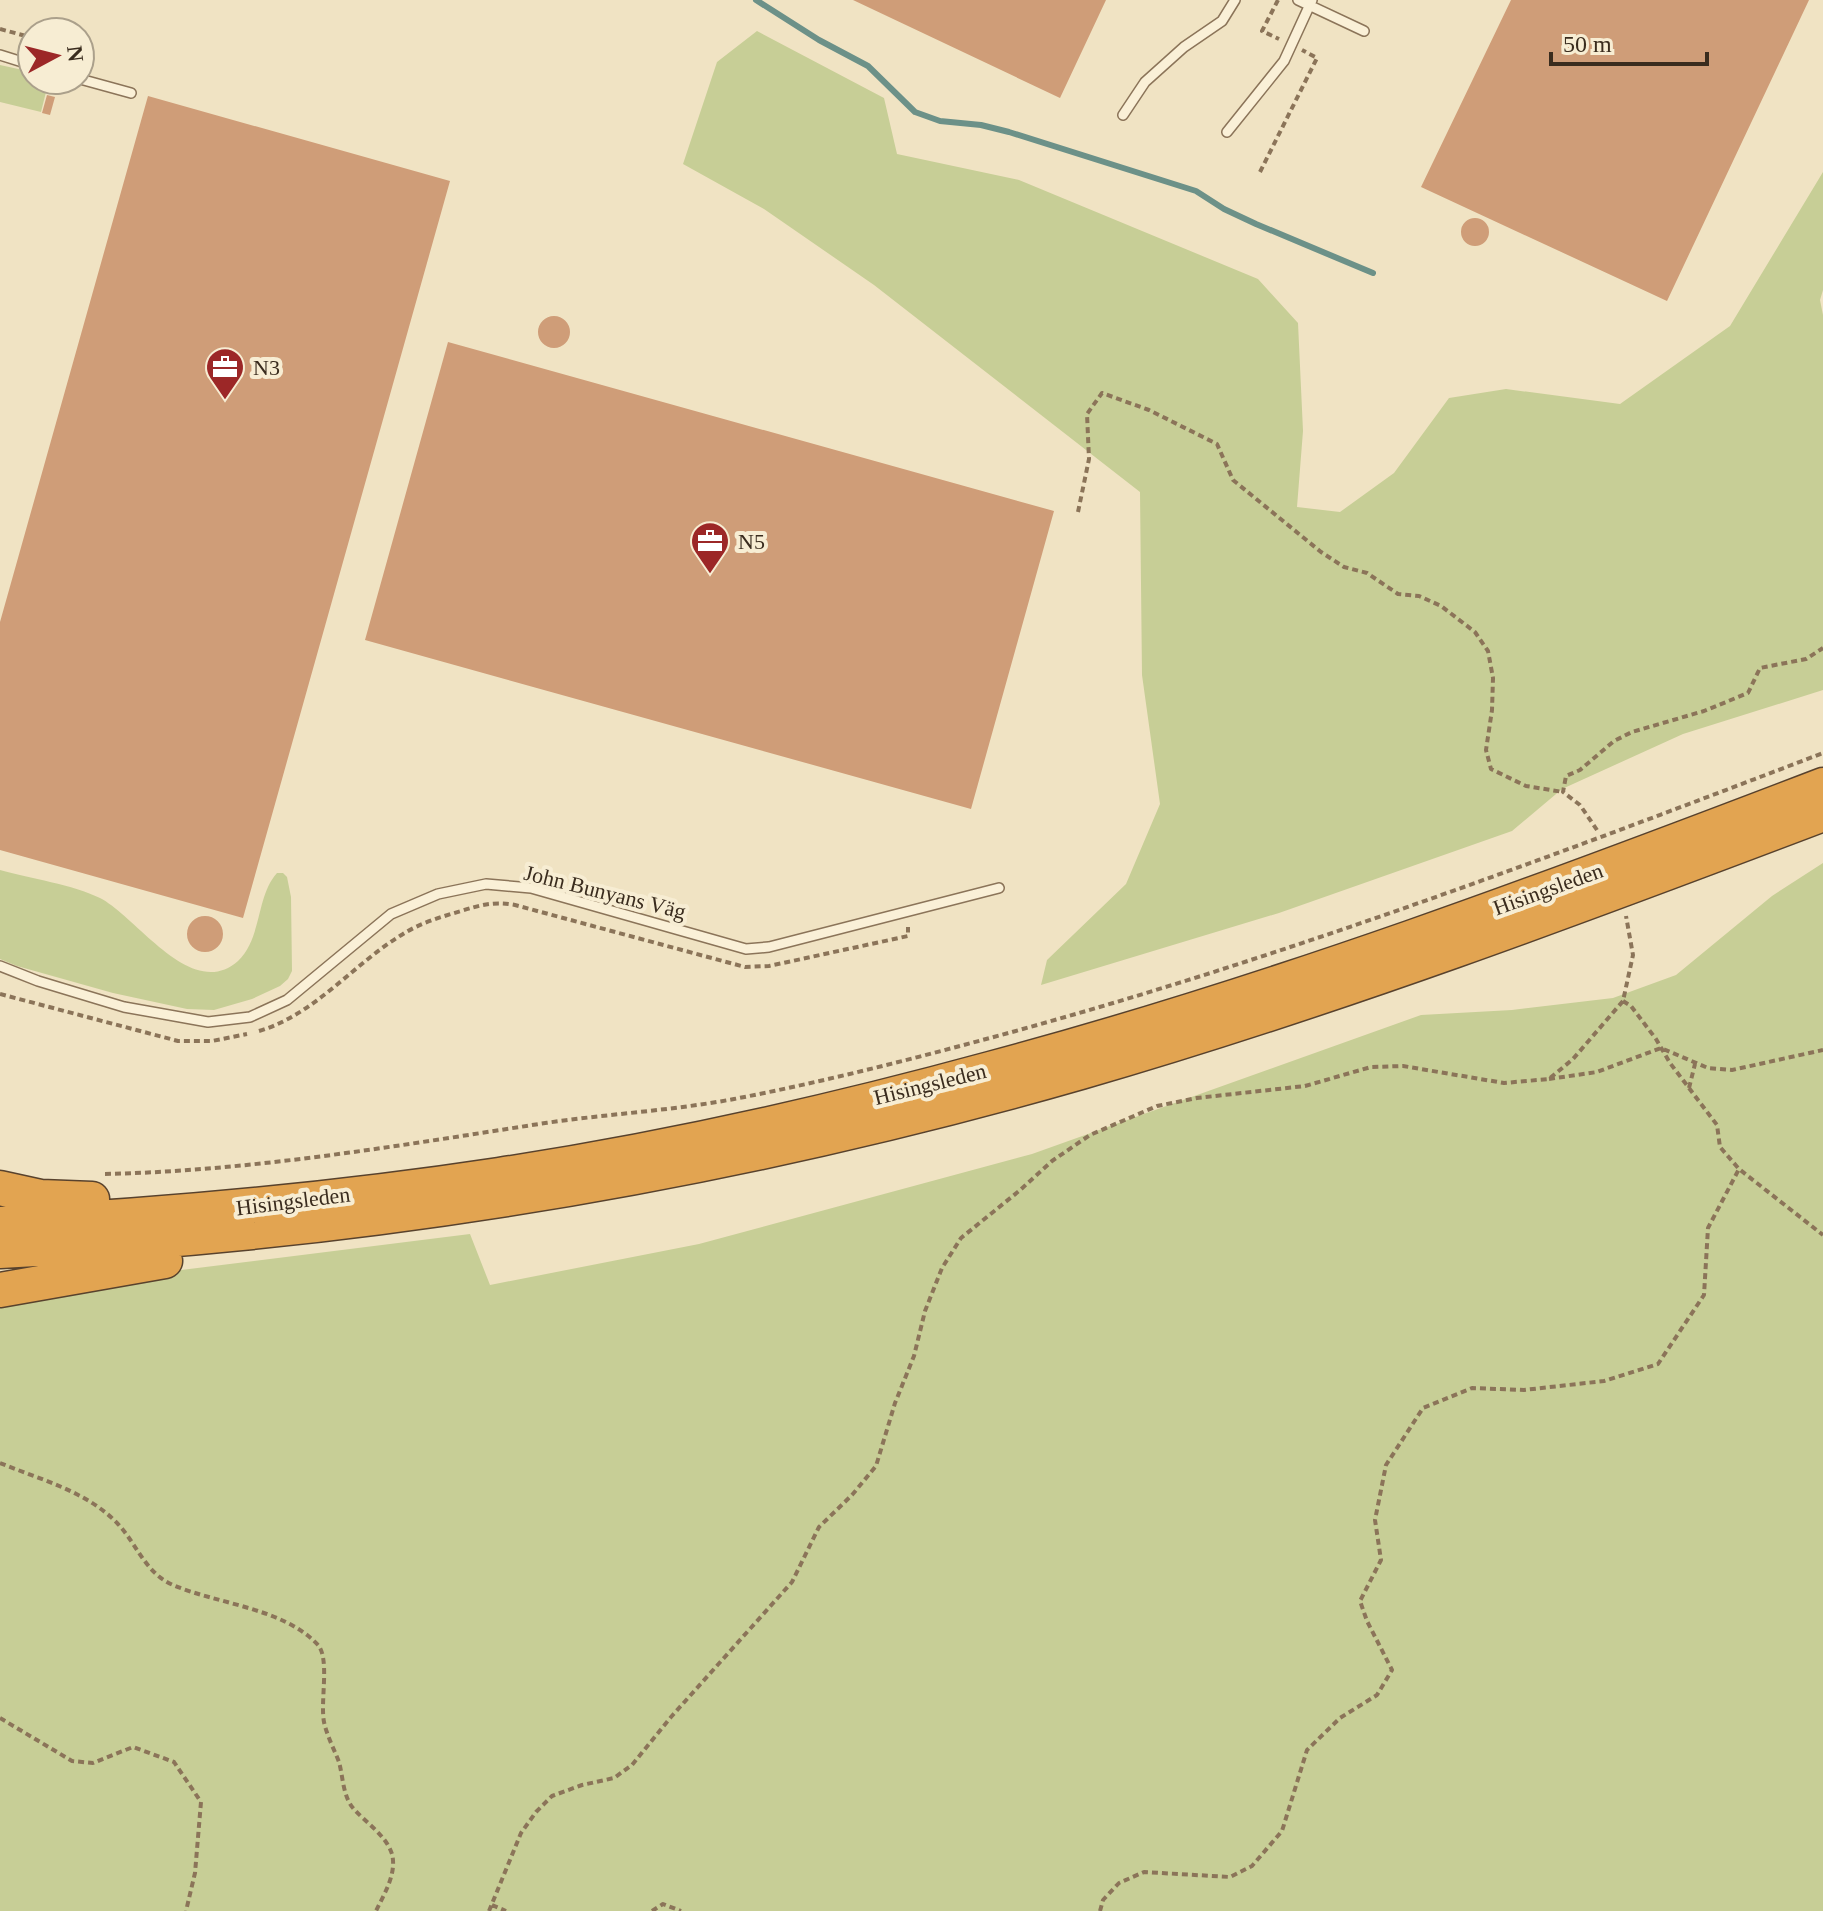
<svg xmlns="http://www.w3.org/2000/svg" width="1823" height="1911" font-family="'Times New Roman',serif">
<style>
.green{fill:#c7ce96}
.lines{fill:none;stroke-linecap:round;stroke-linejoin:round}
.stream{stroke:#6c9188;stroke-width:6}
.building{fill:#cf9d78}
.lane-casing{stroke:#8b7459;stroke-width:12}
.highway-casing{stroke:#58422d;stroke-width:37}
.path{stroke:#8b7459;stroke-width:4;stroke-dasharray:6 4;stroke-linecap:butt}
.lane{stroke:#faf0d7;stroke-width:9}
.highway{stroke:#e2a451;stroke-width:34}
.labels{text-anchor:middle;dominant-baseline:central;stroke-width:8;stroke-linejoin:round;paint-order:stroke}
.poi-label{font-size:22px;fill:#3a2c1e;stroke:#f7edd3;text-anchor:start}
.street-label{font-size:22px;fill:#3a2c1e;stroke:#f7edd3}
</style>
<rect width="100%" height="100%" fill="#f0e3c3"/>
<!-- green -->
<path class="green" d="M757 31 884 98 897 154 1019 180 1258 279 1298 323 1303 431 1297 507 1340 512 1394 473 1449 398 1506 389 1620 404 1730 326 1823 172V290L1820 300 1823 315V690L1683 734 1562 789 1512 831 1279 913 1041 985 1047 960 1126 884 1160 804 1142 675 1140 492 874 285 764 209 683 164 717 62Z
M0 65 32 72V80H49L41 112 0 102Z
M1823 863V1911H0V1300L117 1278 470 1234 490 1285 699 1244 1032 1154 1421 1015 1512 1010 1613 998 1676 975 1772 896Z
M0 870C29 878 74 885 100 898 137 917 192 1002 238 961 262 939 256 896 277 873H283L287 877 291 897 292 971 288 979 280 986 252 999 214 1010 187 1009 113 993 17 966 0 959Z"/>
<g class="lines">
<!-- stream -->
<path class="stream" d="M756 0 819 40 868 66 915 112 940 121 981 125 1009 132 1196 191 1224 209 1256 224 1373 273"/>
</g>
<!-- building -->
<path class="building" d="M853 0H1106L1060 98Z
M1511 0H1809L1667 301 1421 187Z
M47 95 55 97 50 115 42 113Z
M148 96 450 181 243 918 0 850V622Z
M1461 232a14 14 0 1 1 28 0a14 14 0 1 1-28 0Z
M538 332a16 16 0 1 1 32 0a16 16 0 1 1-32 0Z
M448 342 1054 511 971 809 365 640Z
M187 934a18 18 0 1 1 36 0a18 18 0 1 1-36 0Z"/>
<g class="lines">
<!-- lane casing -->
<g class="lane-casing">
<path id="lane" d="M1298 0 1364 31
M0 55 32 65
M80 79 131 93
M1123 115 1145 82 1184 47 1222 21 1235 0
M1227 132 1284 61 1312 0
M0 966 38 981 124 1007 208 1022 250 1017 287 1000 391 914 438 894 486 884 531 888 746 949 769 947 999 888"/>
</g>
<!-- highway casing -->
<g class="highway-casing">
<path id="highway" d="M0 1188 41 1197 92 1199
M0 1224C167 1215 334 1200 499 1175 664 1150 829 1113 990 1069 1274 993 1549 890 1823 785
M0 1251C366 1233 729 1173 1081 1072 1333 999 1578 907 1823 814
M0 1290 165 1261"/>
</g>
<!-- path -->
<path class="path" d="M1278 0 1262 31 1279 39
M0 29 26 36 32 33
M33 32 37 27 46 32
M1260 172 1317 58 1302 50
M1078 512 1089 459 1087 414 1102 393 1149 410 1217 444 1233 480 1321 552 1344 567 1367 573 1398 594 1419 596 1441 606 1475 632 1488 651 1493 678 1492 710 1486 750 1491 769 1526 786 1563 792
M1597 830 1580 805 1563 792 1566 776 1580 770 1614 741 1632 732 1704 711 1748 693 1760 668 1806 659 1823 648
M0 994 178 1041H212L247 1034
M1623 1001 1631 1006 1656 1039 1670 1063 1717 1125 1720 1147 1739 1169 1823 1235
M259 1031C316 1014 353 964 403 934 420 923 441 917 461 911 480 905 495 901 515 905L745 967 769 966 908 936V927
M1549 1079 1597 1072 1661 1048 1708 1068 1732 1070 1823 1050
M1689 1088 1695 1064
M105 1174C250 1171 396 1146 539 1124 604 1114 670 1111 734 1099 828 1081 920 1057 1012 1032 1288 956 1556 855 1823 753
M0 1463C39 1479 82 1490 113 1519 136 1540 143 1572 173 1585 217 1604 284 1608 318 1645 330 1659 320 1702 324 1722 327 1736 334 1749 339 1762 343 1777 343 1796 353 1808 365 1822 386 1835 392 1854 397 1874 384 1894 376 1911
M0 1718 72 1761 93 1763 133 1747 174 1762 201 1802 195 1873 186 1911
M492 1905 506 1911
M489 1911 521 1833 536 1812 552 1796 582 1785 614 1778 632 1765 671 1717 792 1582 819 1527 852 1495 876 1466 895 1403 914 1356 925 1311 942 1268 961 1238 1019 1191 1052 1161 1090 1135 1157 1106 1197 1098 1305 1086 1371 1067 1403 1066 1504 1083 1549 1079 1573 1059 1623 1001 1633 955 1626 916
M652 1911 663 1904 681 1911
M1100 1911 1103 1900 1119 1883 1144 1872 1230 1877 1252 1866 1282 1831 1307 1750 1340 1718 1377 1695 1392 1670 1367 1621 1360 1601 1381 1560 1375 1520 1386 1465 1423 1408 1472 1388 1524 1390 1604 1381 1658 1364 1704 1295 1708 1228 1739 1169"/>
<!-- lane -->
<use href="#lane" class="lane"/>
<!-- highway -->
<use href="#highway" class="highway"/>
</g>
<!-- icons -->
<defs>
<g id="office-pin" transform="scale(2)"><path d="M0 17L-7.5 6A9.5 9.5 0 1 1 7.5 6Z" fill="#9c2727" stroke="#f7edd3"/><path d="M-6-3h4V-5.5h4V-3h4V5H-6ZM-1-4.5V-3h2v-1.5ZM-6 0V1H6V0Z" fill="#fff"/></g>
</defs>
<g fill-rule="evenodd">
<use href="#office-pin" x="225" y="367"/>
<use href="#office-pin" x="710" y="541"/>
</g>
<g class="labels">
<!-- poi labels -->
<g class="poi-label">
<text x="253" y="367">N3</text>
<text x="738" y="541">N5</text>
</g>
<!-- street labels -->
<g class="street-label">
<text transform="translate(1548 889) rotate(-20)">Hisingsleden</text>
<text transform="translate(605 892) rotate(14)">John Bunyans Väg</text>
<text transform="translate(930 1084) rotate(-14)">Hisingsleden</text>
<text transform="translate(293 1201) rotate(-7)">Hisingsleden</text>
</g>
</g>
<!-- north arrow -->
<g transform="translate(56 56) rotate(83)"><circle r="38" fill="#f7edd3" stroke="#aba08b" stroke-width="2"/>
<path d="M0-6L14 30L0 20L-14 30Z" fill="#9c2727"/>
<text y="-12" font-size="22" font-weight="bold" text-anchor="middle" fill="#3a2c1e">N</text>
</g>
<!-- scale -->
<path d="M1551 52v12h156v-12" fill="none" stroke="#3a2c1e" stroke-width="4"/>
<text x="1563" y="52" font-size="24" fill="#3a2c1e" stroke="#f7edd3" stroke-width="6" paint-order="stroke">50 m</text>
</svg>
